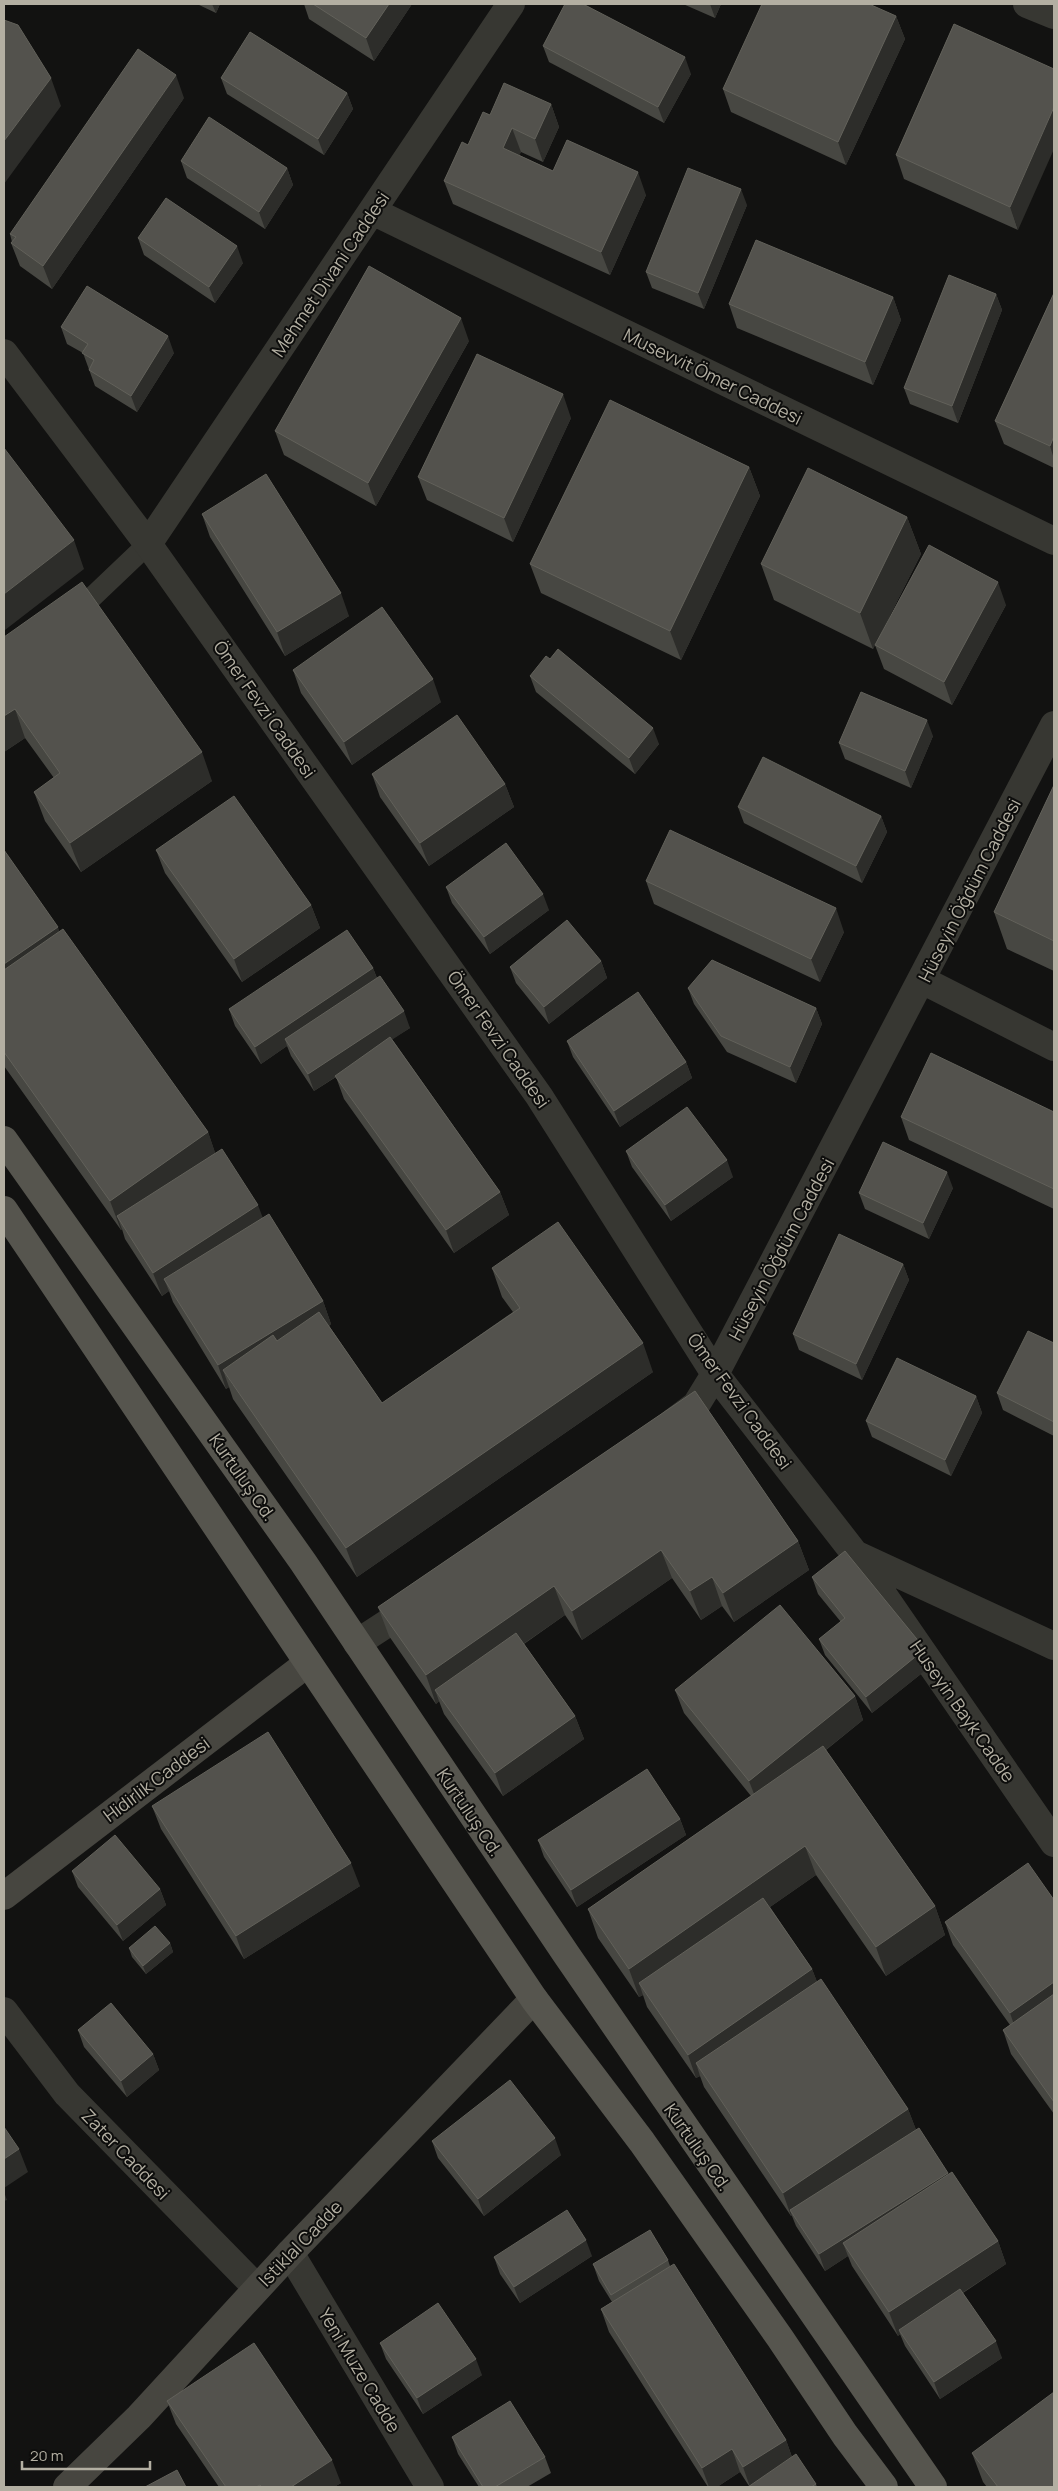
<svg xmlns="http://www.w3.org/2000/svg" width="1058" height="2491" font-family="Manrope,sans-serif">
<style>
.lines{fill:none;stroke-linecap:round;stroke-linejoin:round}
.lane{stroke:#373732;stroke-width:21}
.street{stroke:#373732;stroke-width:28}
.secondary{stroke:#474640;stroke-width:28}
.primary{stroke:#56554e;stroke-width:28}
.wall{fill:#474742}
.shaded-wall{fill:#2d2d2a}
.building{fill:#53524d;stroke:#62615a}
.labels{text-anchor:middle;dominant-baseline:central;stroke-width:4;stroke-linejoin:round;paint-order:stroke}
.street-label{font-size:18px;fill:#b3afa2;stroke:#0d0d0c}
</style>
<rect width="100%" height="100%" fill="#121211"/>
<g class="lines">
<!-- lane -->
<path class="lane" d="M70 614 85 604 148 544"/>
<!-- street -->
<path class="street" d="M1027 4 1054 15
M372 211 1054 541
M4 353 148 544 539 1096 715 1374 855 1554 1054 1843
M148 544 511 4
M922 980 1054 1047
M672 1423 696 1405 715 1374 1054 725
M857 1555 1054 1646
M357 1643 417 1604
M4 2011 67 2094 257 2288
M290 2253 430 2487"/>
<!-- secondary -->
<path class="secondary" d="M4 1896 308 1663
M67 2487 139 2417 290 2253 534 1999"/>
<!-- primary -->
<path class="primary" d="M4 1140 303 1562 566 1954 933 2487
M4 1210 534 1999 642 2142 780 2338 845 2435 884 2487"/>
</g>
<!-- wall -->
<path class="wall" d="M197 4H220L216 13Z
M304 4H412L374 61 309 19Z
M683 4H721L715 18Z
M896 16 905 39 846 165 731 112 723 89Z
M954 24 1018 230 904 179 896 155Z
M543 46 691 74 664 123 549 62Z
M221 78 347 93 353 109 324 155 227 94Z
M184 98 52 289 20 266 11 243 12 242 10 234Z
M551 104 559 127 543 162 521 152 519 155 553 171 646 195 610 275 453 204 444 181 468 145 490 115Z
M181 161 287 168 293 185 265 229 187 178Z
M747 205 704 309 652 288 646 272Z
M138 238 243 263 215 303 144 255Z
M1054 293V468L1004 444 995 421Z
M996 294 1002 310 958 423 910 404 904 388Z
M893 297 901 320 873 385 737 328 729 304Z
M61 327 174 353 137 412 95 386 83 353 67 344Z
M469 341 376 506 284 455 275 431Z
M571 418 513 542 427 500 418 477Z
M749 467 760 496 681 660 541 593 530 564Z
M202 514 349 616 285 656 210 537Z
M907 517 921 554 873 649 774 600 761 564Z
M1006 605 952 705 884 669 875 645Z
M4 637 212 781 81 872 45 821 34 792 54 778 25 738 4 752Z
M550 659 659 744 635 774 536 692 530 676Z
M293 670 441 702 352 765 301 693Z
M933 736 911 788 845 759 839 743Z
M372 774 505 784 514 807 429 866 380 797Z
M1054 785V971L1007 949 994 912Z
M738 807 881 816 887 832 862 883 744 823Z
M4 850 59 931 208 1132 215 1153 323 1301 331 1324 329 1326 382 1403 513 1312 502 1297 492 1268 653 1372 357 1577 233 1399 229 1387 226 1389 173 1302 169 1291 162 1296 125 1239 122 1229 121 1230 4 1066Z
M156 850 311 905 320 928 242 982 165 873Z
M646 881 844 932 820 982 654 904Z
M446 887 549 910 490 954 452 903Z
M601 961 607 978 549 1024 516 983 510 967Z
M373 968 377 978 410 1028 392 1039 500 1192 509 1215 454 1253 344 1099 336 1077 314 1091 291 1056 287 1046 261 1064 235 1026 229 1009Z
M688 988 816 1008 822 1024 796 1083 727 1052 694 1004Z
M567 1041 686 1062 692 1078 620 1127 573 1057Z
M1054 1112V1209L909 1140 901 1117Z
M626 1151 733 1177 671 1221 632 1167Z
M953 1188 929 1239 865 1209 859 1193Z
M903 1264 909 1280 862 1380 799 1350 793 1334Z
M1054 1343V1436L1003 1410 997 1393Z
M695 1391 798 1541 809 1570 734 1622 722 1606 701 1620 672 1578 582 1640 565 1615 524 1644 575 1716 584 1739 503 1796 444 1714 439 1701 436 1704 389 1636 378 1607Z
M976 1396 982 1413 951 1476 872 1437 866 1421Z
M812 1577 931 1666 872 1713 825 1655 819 1639 841 1622 818 1594Z
M675 1690 855 1696 863 1720 826 1750 935 1906 945 1935 886 1976 816 1875 770 1907 812 1969 817 1982 908 2109 916 2130 998 2241 1006 2264 963 2293 1002 2358 940 2399 905 2346 900 2334 898 2336 852 2266 848 2256 825 2271 796 2226 792 2216H791L704 2087 700 2076 696 2078 647 2007 643 1995 639 1997 598 1938 588 1909 751 1796 684 1713Z
M152 1806 360 1886 244 1959 161 1829Z
M680 1819 686 1835 577 1907 544 1857 538 1840Z
M72 1871 160 1889 166 1905 123 1941 78 1887Z
M1054 1900V2114L1011 2054 1003 2030 1010 2025 953 1945 945 1922Z
M170 1943 173 1952 146 1974 132 1957 129 1948Z
M78 2030 153 2054 159 2070 127 2097 84 2047Z
M432 2141 561 2155 484 2216 438 2158Z
M592 2256 520 2303 500 2274 494 2257Z
M668 2260 670 2266 786 2440 792 2457 816 2484 817 2487H748L749 2486 740 2472 717 2487H708L609 2332 601 2309 612 2302 599 2281 593 2264Z
M380 2343 482 2375 423 2414 386 2359Z
M167 2401 341 2483 334 2487H219L176 2424Z
M452 2437 545 2457 551 2473 527 2487H479L458 2454Z
M972 2453 1054 2487H987L983 2482Z"/>
<!-- shaded-wall -->
<path class="shaded-wall" d="M212 4H220L216 13Z
M389 4H412L374 61 366 38Z
M710 4H721L715 18Z
M896 16 905 39 846 165 838 142Z
M685 57 691 74 664 123 658 107Z
M176 75 184 98 52 289 43 266Z
M51 78 61 106 4 184V141Z
M347 93 353 109 324 155 318 139Z
M551 104 559 127 543 162 535 139Z
M1054 107V149L1018 230 1010 207Z
M512 128 521 152 512 171 503 148Z
M287 168 293 185 265 229 259 212Z
M638 172 646 195 610 275 601 252Z
M741 189 747 205 704 309 698 293Z
M237 246 243 263 215 303 209 287Z
M996 294 1002 310 958 423 952 406Z
M893 297 901 320 873 385 865 362Z
M461 318 469 341 376 506 368 483Z
M168 336 174 353 137 412 131 396Z
M563 394 571 418 513 542 504 518Z
M1054 436V459L1050 446Z
M749 467 760 496 681 660 670 631Z
M907 517 921 554 873 649 860 613Z
M74 540 84 569 5 630 4 627V594Z
M998 582 1006 605 952 705 944 682Z
M341 593 349 616 285 656 277 632Z
M433 679 441 702 352 765 344 742Z
M15 709 25 738 4 752V716Z
M927 720 933 736 911 788 905 771Z
M653 728 659 744 635 774 629 758Z
M202 752 212 781 81 872 70 843Z
M505 784 514 807 429 866 420 843Z
M881 816 887 832 862 883 856 866Z
M543 894 549 910 490 954 484 937Z
M311 905 320 928 242 982 234 959Z
M836 908 844 932 820 982 811 959Z
M58 927 66 950 4 993V964Z
M601 961 607 978 549 1024 544 1007Z
M373 968 379 984 285 1039 287 1046 261 1064 255 1047Z
M816 1008 822 1024 796 1083 790 1067Z
M404 1011 410 1028 314 1091 308 1074Z
M686 1062 692 1078 620 1127 614 1111Z
M208 1132 218 1161 117 1216 122 1229 121 1230 110 1201Z
M727 1160 733 1177 671 1221 665 1205Z
M947 1172 953 1188 929 1239 923 1223Z
M500 1192 509 1215 454 1253 446 1230Z
M258 1205 267 1229 164 1279 169 1291 162 1296 153 1273Z
M903 1264 909 1280 862 1380 856 1364Z
M323 1301 331 1324 233 1385 223 1370 229 1387 226 1389 218 1365Z
M643 1343 653 1372 357 1577 346 1548Z
M976 1396 982 1413 951 1476 945 1460Z
M798 1541 809 1570 734 1622 723 1593Z
M661 1550 672 1578 582 1640 572 1611Z
M712 1577 722 1606 701 1620 690 1591Z
M554 1586 565 1615 442 1700 435 1690 439 1701 436 1704 426 1675Z
M925 1649 931 1666 872 1713 866 1697Z
M855 1696 863 1720 758 1804 749 1781Z
M575 1716 584 1739 503 1796 495 1773Z
M680 1819 686 1835 577 1907 571 1890Z
M805 1846 816 1875 646 1993 639 1983 643 1995 639 1997 629 1969Z
M351 1863 360 1886 244 1959 236 1936Z
M160 1889 166 1905 123 1941 117 1925Z
M935 1906 945 1935 886 1976 876 1947Z
M170 1943 173 1952 146 1974 143 1966Z
M812 1969 821 1992 696 2063 700 2076 696 2078 688 2055Z
M1054 1982V2011L1018 2036 1010 2013Z
M153 2054 159 2070 127 2097 121 2081Z
M908 2109 917 2132 790 2210 792 2216H791L783 2193Z
M555 2138 561 2155 484 2216 478 2199Z
M19 2149 28 2172 4 2188V2159Z
M948 2173 954 2189 843 2243 848 2256 825 2271 819 2254Z
M4 2192 7 2200 4 2201Z
M586 2240 592 2256 520 2303 514 2287Z
M998 2241 1006 2264 901 2333 899 2330 900 2334 898 2336 889 2312Z
M996 2341 1002 2358 940 2399 934 2382Z
M476 2359 482 2375 423 2414 417 2398Z
M786 2440 794 2463 750 2487 743 2467Z
M732 2449 740 2472 717 2487H709L702 2468Z
M332 2460 341 2483 334 2487H291Z"/>
<!-- building -->
<path class="building" d="M313 4H389L366 38Z
M565 4H583L685 57 658 107 543 46Z
M762 4H869L896 16 838 142 723 89Z
M4 20 18 25 51 78 4 141Z
M954 24 1054 69V107L1010 207 896 155Z
M250 32 347 93 318 139 221 78Z
M138 49 176 75 43 266 11 243 16 237 10 234Z
M504 83 551 104 535 139 512 128 503 148 553 171 567 140 638 172 601 252 444 181 462 142 468 145 483 112 490 115Z
M209 117 287 168 259 212 181 161Z
M688 168 741 189 698 293 646 272Z
M166 198 237 246 209 287 138 238Z
M756 240 893 297 865 362 729 304Z
M369 266 461 318 368 483 275 431Z
M949 275 996 294 952 406 904 388Z
M87 286 168 336 131 396 89 370 94 360 82 353 88 344 61 327Z
M1054 293V436L1050 446 995 421Z
M477 354 563 394 504 518 418 477Z
M610 400 749 467 670 631 530 564Z
M4 448 74 540 4 594Z
M808 468 907 517 860 613 761 564Z
M266 474 341 593 277 632 202 514Z
M929 545 998 582 944 682 875 645Z
M82 582 202 752 70 843 34 792 60 773 15 709 4 716V637Z
M382 607 433 679 344 742 293 670Z
M558 649 653 728 629 758 530 676 546 656 550 659Z
M861 692 927 720 905 771 839 743Z
M457 715 505 784 420 843 372 774Z
M763 757 881 816 856 866 738 807Z
M1054 785V941L994 912Z
M234 796 311 905 234 959 156 850Z
M670 830 836 908 811 959 646 881Z
M506 843 543 894 484 937 446 887Z
M4 850 58 927 4 964Z
M567 920 601 961 544 1007 510 967Z
M63 929 208 1132 110 1201 4 1052V970Z
M347 930 373 968 255 1047 229 1009Z
M712 960 816 1008 790 1067 721 1036 688 988Z
M380 976 404 1011 308 1074 285 1039Z
M638 992 686 1062 614 1111 567 1041Z
M390 1037 500 1192 446 1230 335 1076Z
M931 1053 1054 1112V1189L901 1117Z
M687 1107 727 1160 665 1205 626 1151Z
M883 1142 947 1172 923 1223 859 1193Z
M222 1149 258 1205 153 1273 117 1216Z
M269 1214 323 1301 218 1365 164 1279Z
M558 1222 643 1343 346 1548 223 1370 273 1335 277 1341 319 1312 382 1403 520 1308 492 1268Z
M839 1234 903 1264 856 1364 793 1334Z
M1028 1331 1054 1343V1422L997 1393Z
M897 1358 976 1396 945 1460 866 1421Z
M695 1391 798 1541 723 1593 712 1577 690 1591 661 1550 572 1611 554 1586 426 1675 378 1607Z
M845 1551 925 1649 866 1697 819 1639 845 1618 812 1577Z
M780 1605 855 1696 749 1781 675 1690Z
M516 1633 575 1716 495 1773 435 1690Z
M268 1732 351 1863 236 1936 152 1806Z
M823 1746 935 1906 876 1947 805 1846 629 1969 588 1909Z
M647 1769 680 1819 571 1890 538 1840Z
M115 1835 160 1889 117 1925 72 1871Z
M1028 1863 1054 1900V1982L1010 2013 945 1922Z
M763 1898 812 1969 688 2055 639 1983Z
M155 1926 170 1943 143 1966 129 1948Z
M821 1979 908 2109 783 2193 696 2063Z
M1054 1994V2102L1003 2030Z
M111 2003 153 2054 121 2081 78 2030Z
M510 2080 555 2138 478 2199 432 2141Z
M4 2127 19 2149 4 2159Z
M919 2128 948 2173 819 2254 790 2210Z
M952 2172 998 2241 889 2312 843 2243Z
M567 2210 586 2240 514 2287 494 2257Z
M650 2230 668 2260 611 2295 593 2264Z
M674 2264 786 2440 743 2467 732 2449 702 2468 601 2309Z
M960 2289 996 2341 934 2382 899 2330Z
M438 2303 476 2359 417 2398 380 2343Z
M254 2343 332 2460 291 2487H262L260 2485 256 2487H226L167 2401Z
M1054 2392V2487H998L972 2453Z
M510 2401 545 2457 495 2487H483L452 2437Z
M796 2454 816 2484 811 2487H748Z
M177 2470 186 2487H145Z"/>
<g class="labels">
<!-- street labels -->
<g class="street-label">
<text transform="translate(330 274) rotate(-56)">Mehmet Divani Caddesi</text>
<text transform="translate(713 376) rotate(26)">Musevvit Ömer Caddesi</text>
<text transform="translate(265 709) rotate(55)">Ömer Fevzi Caddesi</text>
<text transform="translate(969 890) rotate(-63)">Hüseyin Öğdüm Caddesi</text>
<text transform="translate(499 1039) rotate(55)">Ömer Fevzi Caddesi</text>
<text transform="translate(781 1249) rotate(-62)">Hüseyin Öğdüm Caddesi</text>
<text transform="translate(740 1401) rotate(54)">Ömer Fevzi Caddesi</text>
<text transform="translate(243 1477) rotate(55)">Kurtuluş Cd.</text>
<text transform="translate(963 1711) rotate(55)">Huseyin Bayk Cadde</text>
<text transform="translate(156 1779) rotate(-37)">Hidirlik Caddesi</text>
<text transform="translate(470 1812) rotate(56)">Kurtuluş Cd.</text>
<text transform="translate(698 2147) rotate(55)">Kurtuluş Cd.</text>
<text transform="translate(126 2154) rotate(46)">Zater Caddesi</text>
<text transform="translate(300 2243) rotate(-46)">Istiklal Cadde</text>
<text transform="translate(360 2370) rotate(59)">Yeni Muze Cadde</text>
</g>
</g>
<!-- border -->
<rect width="1058" height="2491" fill="none" stroke="#b3afa2" stroke-width="10"/>
<!-- scale -->
<path d="M22 2461v8h128v-8" fill="none" stroke="#b3afa2" stroke-width="2.5"/>
<text x="30" y="2461" font-size="15" fill="#b3afa2" stroke="#0d0d0c" stroke-width="4" paint-order="stroke">20 m</text>
</svg>
